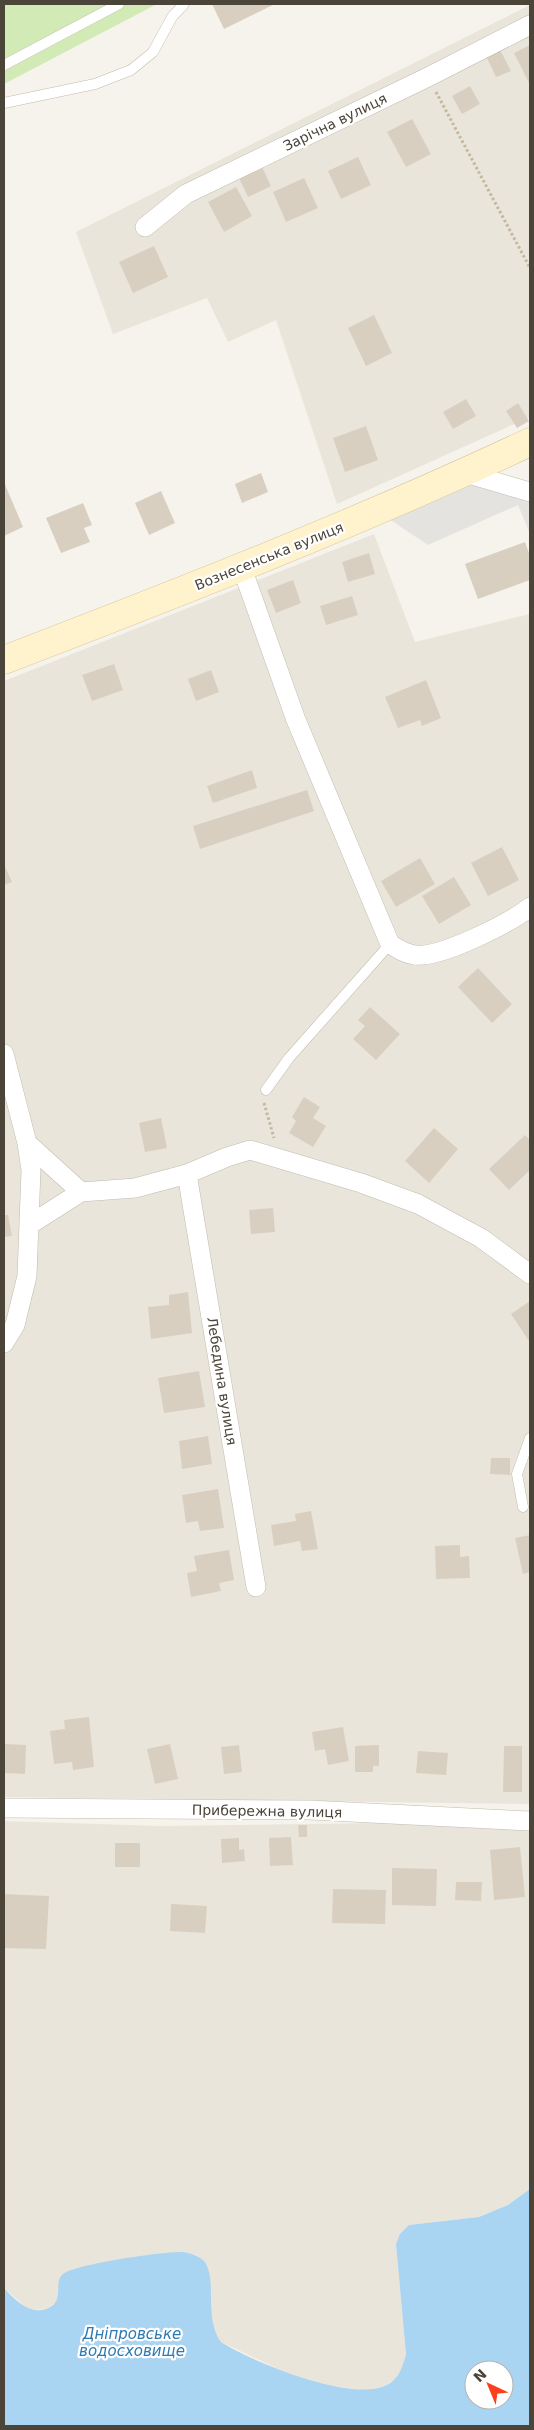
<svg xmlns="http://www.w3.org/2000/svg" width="534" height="2430" font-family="'DejaVu Sans',sans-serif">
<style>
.residential{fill:#eae5da}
.green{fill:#d2eab5}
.parking{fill:#e5e3e0}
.water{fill:#a9d4f2;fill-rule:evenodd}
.building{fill:#d8cfc1}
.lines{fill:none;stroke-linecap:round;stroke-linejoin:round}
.lane-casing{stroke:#c2bbae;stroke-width:11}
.street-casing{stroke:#c2bbae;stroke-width:20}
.secondary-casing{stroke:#d6c79b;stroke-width:29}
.path{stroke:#c4b79f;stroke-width:3;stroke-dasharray:2.5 2.5;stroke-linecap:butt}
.lane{stroke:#fff;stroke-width:10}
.street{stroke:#fff;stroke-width:19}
.secondary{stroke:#fff3cd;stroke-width:28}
.labels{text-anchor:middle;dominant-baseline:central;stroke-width:4.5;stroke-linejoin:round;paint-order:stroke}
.street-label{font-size:14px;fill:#4b4439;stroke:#fff}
.water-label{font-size:15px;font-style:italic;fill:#2e7ab2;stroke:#fff}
</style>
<rect width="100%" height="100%" fill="#f6f3ec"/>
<!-- residential -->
<path class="residential" d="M530 5V417L337 504 276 320 228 342 207 298 113 334 76 232Z
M374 534 415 642 530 614V1804L4 1797V681Z
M4 1821 160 1826 381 1823 443 1824 530 1831V2189L508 2205 479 2217 409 2225 396 2244 406 2354 403 2367 395 2379 387 2385 374 2390H360L328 2385 289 2374 221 2342 214 2332 211 2316 209 2270 197 2255 183 2252 131 2259 59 2286V2296L56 2302 46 2309 36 2310 27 2308 4 2288Z"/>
<!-- green -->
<path class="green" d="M4 4H157L4 84Z"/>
<!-- parking -->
<path class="parking" d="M472 482 530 497V534L518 505 428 545 389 519Z"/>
<!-- water -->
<path class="water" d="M530 2189V2426H4V2288C14 2299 30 2315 46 2309 67 2301 52 2283 63 2274 75 2264 166 2251 183 2252 191 2253 199 2256 204 2261 218 2278 203 2317 221 2342 252 2362 353 2403 387 2385 399 2379 403 2366 406 2354L396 2244 400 2234 409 2225 479 2217 508 2205ZM474 2370H504V2400H474Z"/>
<!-- building -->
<path class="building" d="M212 4H275L224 29Z
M530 45V82L529 83 514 53Z
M499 48 511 71 496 77 485 54Z
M470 86 480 104 462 114 452 96Z
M412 119 431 154 406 167 387 132Z
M358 157 371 185 341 199 328 171Z
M262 167 271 186 248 197 239 178Z
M304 178 318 208 286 222 273 192Z
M236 187 252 216 224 232 208 202Z
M154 246 168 277 133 293 119 262Z
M374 315 392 353 366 366 348 328Z
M466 399 476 416 453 429 443 412Z
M518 403 529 421 517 428 506 411Z
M366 426 378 460 345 472 333 438Z
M261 473 268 492 242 503 235 484Z
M4 482 23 527 4 536Z
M161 491 175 523 149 535 135 503Z
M83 503 92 525 84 528 90 542 61 553 46 518Z
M525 542 530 556V580L478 599 465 564Z
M369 553 375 574 348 582 342 562Z
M293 580 301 603 276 613 267 590Z
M352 596 358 615 326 625 320 606Z
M114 664 123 690 92 701 82 675Z
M211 670 219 692 196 701 188 679Z
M426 680 441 718 422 726 420 720 398 728 385 697Z
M252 770 257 788 213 803 207 786Z
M307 790 314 811 200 849 193 826Z
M502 847 519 880 488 896 471 863Z
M420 858 435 884 396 907 381 881Z
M4 864 12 882 4 885Z
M454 877 471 905 439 924 422 896Z
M478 968 512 1004 492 1023 458 987Z
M370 1007 400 1034 376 1060 353 1039 365 1026 358 1020Z
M304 1097 320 1107 313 1118 326 1126 313 1147 289 1133 296 1121 292 1117Z
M161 1118 167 1148 145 1152 139 1123Z
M434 1128 458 1149 429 1183 405 1161Z
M525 1135 530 1140V1170L509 1190 489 1169Z
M273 1208 275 1232 251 1234 249 1210Z
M4 1215H8L12 1236 4 1237Z
M188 1292 192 1333 151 1339 148 1307 169 1305V1295Z
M530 1301V1340L529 1341 511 1314Z
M199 1371 205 1407 164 1413 158 1378Z
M208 1436 212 1464 182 1469 179 1441Z
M491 1458H510V1475L490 1474Z
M218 1489 224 1528 200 1531 198 1521 186 1523 182 1495Z
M311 1511 318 1549 302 1551 300 1541 274 1546 271 1525 296 1521 295 1514Z
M530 1535V1572L523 1574 515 1538Z
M460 1545V1557L469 1556 470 1578 436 1579 435 1546Z
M229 1550 234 1580 219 1583 221 1591 191 1597 187 1573 197 1571 194 1556Z
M89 1717 94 1767 73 1770 72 1762 54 1764 50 1731 65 1729 64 1720Z
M343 1727 349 1761 328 1765 325 1749 315 1751 312 1732Z
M4 1744 26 1745 25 1774 4 1773Z
M170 1744 178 1779 155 1784 147 1749Z
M239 1745 242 1772 224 1774 221 1747Z
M379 1745V1766H373V1772H355V1746Z
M504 1746H522V1792H503Z
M418 1751 448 1753 446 1775 416 1773Z
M298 1825H307V1837H299Z
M291 1837 293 1865 270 1866 269 1838Z
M239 1838V1850L244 1849 245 1861 222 1863 221 1839Z
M115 1843H140V1867H115Z
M520 1847 525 1897 494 1900 490 1850Z
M392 1868 437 1869 436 1906 392 1905Z
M456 1882H482L481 1901 455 1900Z
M333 1889 386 1890 385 1924 332 1923Z
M4 1894 49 1896 46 1949 4 1948Z
M171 1904 207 1906 205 1933 170 1931Z"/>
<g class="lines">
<!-- lane casing -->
<g class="lane-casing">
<path id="lane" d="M4 65 119 4
M4 103 95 84 131 70 153 52 172 17 184 4
M266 1090 289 1058 390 944
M523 1507 517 1474 530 1438"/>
</g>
<!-- street casing -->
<g class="street-casing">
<path id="street" d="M145 227 186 194 428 77 530 25
M465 473 530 492
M242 568 296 720 390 944C398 949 404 953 414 955 439 959 510 923 530 907
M4 1054 27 1143 31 1170 27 1276 15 1325 4 1343
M27 1143 81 1192
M187 1174 256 1587
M29 1225 81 1192 135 1188 187 1174 227 1157 250 1150 361 1183 418 1204 481 1238 530 1274
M4 1808 310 1810 530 1821"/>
</g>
<!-- secondary casing -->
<g class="secondary-casing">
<path id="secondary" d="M4 660C181 592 358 523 530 442"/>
</g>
<!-- path -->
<path class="path" d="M436 92 530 268
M264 1103 274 1138"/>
<!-- lane -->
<use href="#lane" class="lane"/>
<!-- street -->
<use href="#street" class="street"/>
<!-- secondary -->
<use href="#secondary" class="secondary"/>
</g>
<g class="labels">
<!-- street labels -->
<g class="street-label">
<text transform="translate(335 122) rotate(-26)">Зарічна вулиця</text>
<text transform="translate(269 556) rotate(-22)">Вознесенська вулиця</text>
<text transform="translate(222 1381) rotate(81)">Лебедина вулиця</text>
<text transform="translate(267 1811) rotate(1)">Прибережна вулиця</text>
</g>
<!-- water labels -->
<g class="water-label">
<text x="132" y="2334">Дніпровське<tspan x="132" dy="17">водосховище</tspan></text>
</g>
</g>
<!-- border -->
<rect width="534" height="2430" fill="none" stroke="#4b4439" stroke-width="10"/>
<!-- north arrow -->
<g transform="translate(489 2385) rotate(316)"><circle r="24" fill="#ffffff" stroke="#b7b4b0"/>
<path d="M0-4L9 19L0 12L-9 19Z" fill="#fc3f1d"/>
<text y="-8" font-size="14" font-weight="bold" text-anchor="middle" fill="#4b4439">N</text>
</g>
</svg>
